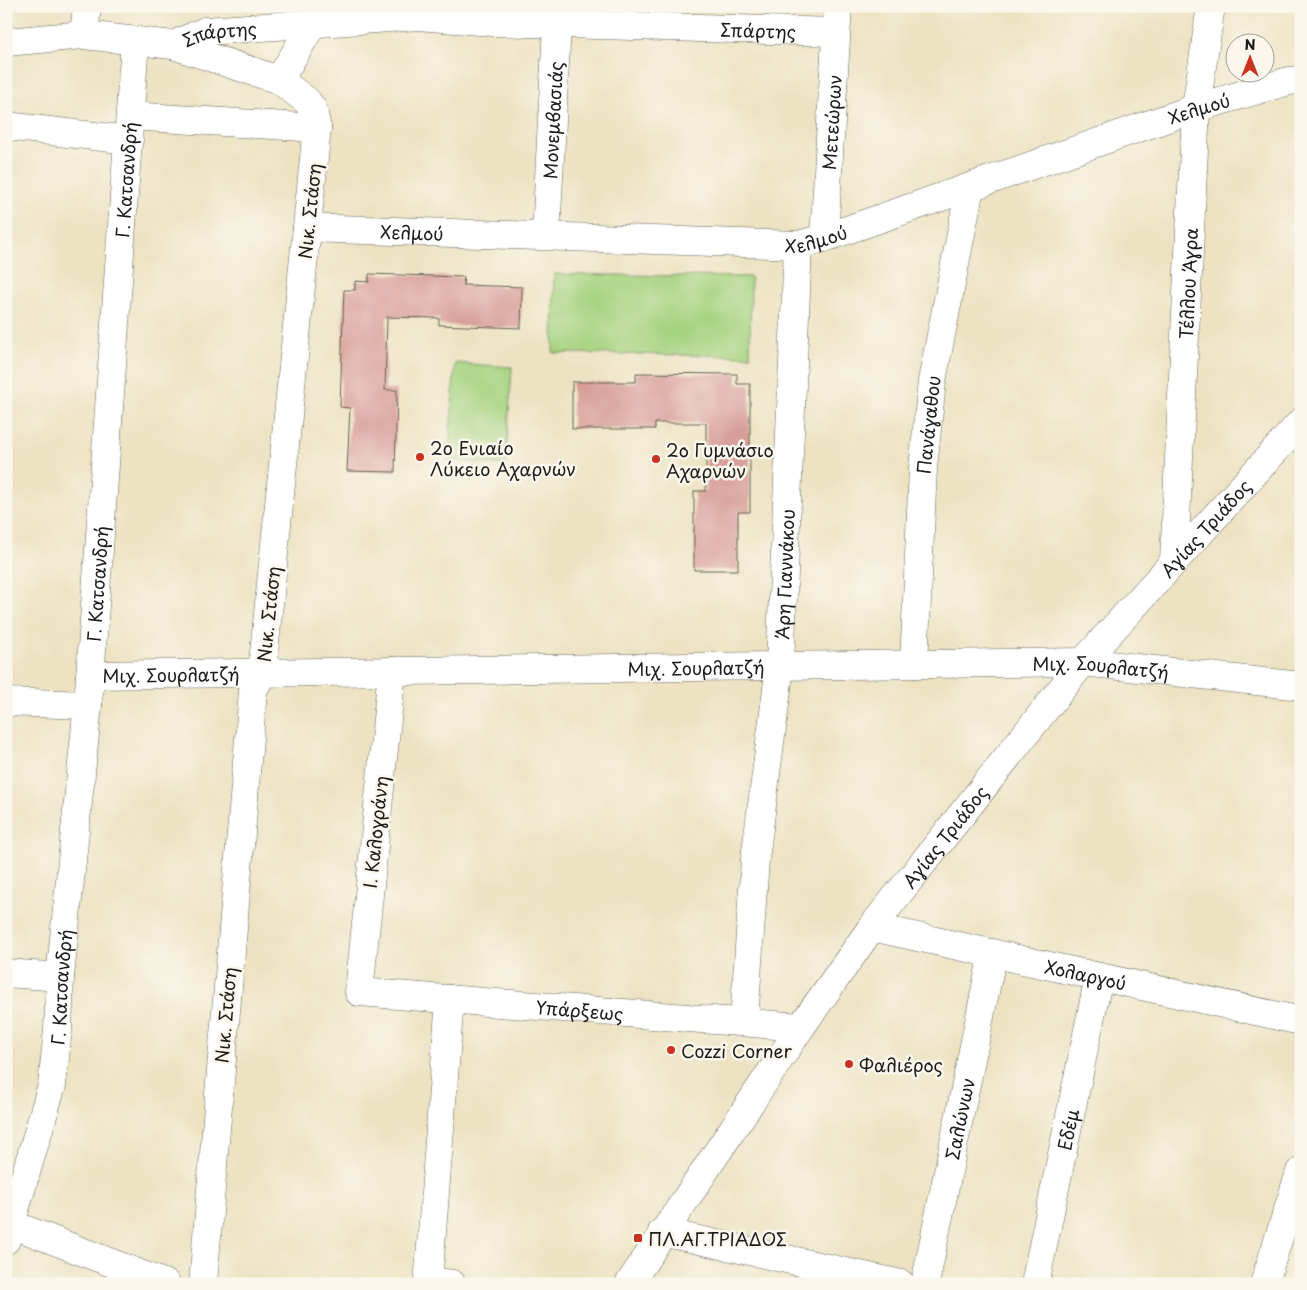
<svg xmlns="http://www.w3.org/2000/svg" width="1307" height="1290" font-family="'Playpen Sans',sans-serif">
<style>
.pitch{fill:#a6d380;stroke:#61784e}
.building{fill:#d89e9a}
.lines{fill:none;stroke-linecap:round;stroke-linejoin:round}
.minor-casing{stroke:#656256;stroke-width:29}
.major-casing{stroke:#656256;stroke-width:29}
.minor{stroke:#fff;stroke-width:28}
.major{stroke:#fff;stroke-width:28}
.poi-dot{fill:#c8321e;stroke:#fbf7ec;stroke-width:2}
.labels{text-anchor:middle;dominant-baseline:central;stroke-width:5;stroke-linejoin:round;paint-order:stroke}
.street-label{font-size:18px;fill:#1c1c1c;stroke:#fbf7ec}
.poi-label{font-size:18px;fill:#1c1c1c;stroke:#fbf7ec;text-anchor:start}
</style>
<rect width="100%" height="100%" fill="#fbf7ec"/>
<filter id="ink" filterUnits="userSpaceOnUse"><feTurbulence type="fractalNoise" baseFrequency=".02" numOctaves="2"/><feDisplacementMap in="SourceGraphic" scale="10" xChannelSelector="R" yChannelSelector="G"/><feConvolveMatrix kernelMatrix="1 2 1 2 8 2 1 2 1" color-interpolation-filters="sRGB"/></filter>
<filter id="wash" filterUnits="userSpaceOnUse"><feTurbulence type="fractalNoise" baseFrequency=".0096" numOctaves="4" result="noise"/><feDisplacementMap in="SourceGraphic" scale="20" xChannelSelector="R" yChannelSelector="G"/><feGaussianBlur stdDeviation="1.12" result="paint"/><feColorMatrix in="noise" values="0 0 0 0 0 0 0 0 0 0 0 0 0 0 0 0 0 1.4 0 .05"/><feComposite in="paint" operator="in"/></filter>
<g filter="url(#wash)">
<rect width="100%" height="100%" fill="#ede3c3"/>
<!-- pitch -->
<path class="pitch" d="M554 274 751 277 750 356 553 353Z
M455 363 512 367 506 465 448 461Z"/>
<g id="blocks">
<!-- building -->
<path class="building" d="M369 274 464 277 463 285 522 287 521 328 439 325V318L387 317 385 390H397L395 472 347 471 350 408 340 407 344 290H355V281L369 282Z
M636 373 737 374V384H750V512H738V570H694V491H706V423H655V429H572V382H636Z"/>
</g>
</g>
<g filter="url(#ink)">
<use href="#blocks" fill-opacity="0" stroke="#656256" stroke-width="1"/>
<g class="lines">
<!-- minor casing -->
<g class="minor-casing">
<g id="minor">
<path d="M84 35 87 6"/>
<path d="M6 42 84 35 173 45 279 80 307 101 313 110 317 128"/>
<path id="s1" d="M173 45 205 31 418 16 492 22 836 32"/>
<path d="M279 80 312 25"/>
<path d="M130 116 317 128 262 673 253 691 203 1284"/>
<path d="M6 126 129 140"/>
<path id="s2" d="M307 228 798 245 824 238 1196 108 1289 81 1301 80"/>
<path id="s3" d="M546 235 558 6"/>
<path id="s4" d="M824 238 838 6"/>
<path id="s5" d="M1174 561 1196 108 1211 6"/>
<path id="s6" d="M914 664 923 468 932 381 970 188"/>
<path id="s7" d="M392 671 359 992 801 1027"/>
<path id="s8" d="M90 675 1083 662 1301 686"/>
<path d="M6 702 88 705"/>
<path id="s9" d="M872 927 1301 1021"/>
<path d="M6 973 60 977"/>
<path id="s10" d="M744 1022 755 859 780 666 798 245"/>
<path d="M662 1232 901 1284"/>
<path id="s11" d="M6 1240 52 1085 58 1030 60 977 88 705 135 41"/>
<path d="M428 1281 452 1284"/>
<path d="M428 1284 450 999"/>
<path id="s12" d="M629 1284 801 1027 872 927 1083 662 1301 422"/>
<path id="s13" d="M925 1284 993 953"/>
<path id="s14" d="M1035 1284 1099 977"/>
<path d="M1264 1284 1300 1172"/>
</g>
</g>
<!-- major casing -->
<g class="major-casing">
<path id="major" d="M6 1222 166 1284"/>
</g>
<!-- minor -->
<use href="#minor" class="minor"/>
<!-- major -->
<use href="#major" class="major"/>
</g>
</g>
<!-- markers -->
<g class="poi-dot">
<circle cx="420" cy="457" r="5"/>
<circle cx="656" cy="459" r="5"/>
<circle cx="671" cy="1050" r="5"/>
<circle cx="849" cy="1064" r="5"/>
<rect x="633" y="1233" width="10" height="10" rx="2.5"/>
</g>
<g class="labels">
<!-- street labels -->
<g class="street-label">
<text stroke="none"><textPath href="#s1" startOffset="589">Σπάρτης</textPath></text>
<text stroke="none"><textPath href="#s1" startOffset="49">Σπάρτης</textPath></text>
<text stroke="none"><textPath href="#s2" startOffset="915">Χελμού</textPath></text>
<text stroke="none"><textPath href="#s3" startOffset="115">Μονεμβασιάς</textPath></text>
<text stroke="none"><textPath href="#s4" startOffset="116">Μετεώρων</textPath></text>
<text stroke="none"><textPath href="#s11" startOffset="1070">Γ. Κατσανδρή</textPath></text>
<text transform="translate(309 211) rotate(-84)">Νικ. Στάση</text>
<text stroke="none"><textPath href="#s2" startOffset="105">Χελμού</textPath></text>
<text stroke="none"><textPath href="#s2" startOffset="510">Χελμού</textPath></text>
<text stroke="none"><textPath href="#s5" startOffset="278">Τέλλου Άγρα</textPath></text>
<text stroke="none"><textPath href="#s6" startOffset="240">Πανάγαθου</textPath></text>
<text stroke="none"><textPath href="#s12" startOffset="952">Αγίας Τριάδος</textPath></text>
<text stroke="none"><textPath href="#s10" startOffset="450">Άρη Γιαννάκου</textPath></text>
<text stroke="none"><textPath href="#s11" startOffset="665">Γ. Κατσανδρή</textPath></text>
<text transform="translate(268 614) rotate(-84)">Νικ. Στάση</text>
<text stroke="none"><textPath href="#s8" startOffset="606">Μιχ. Σουρλατζή</textPath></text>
<text stroke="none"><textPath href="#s8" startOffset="1011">Μιχ. Σουρλατζή</textPath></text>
<text stroke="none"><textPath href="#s8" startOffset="81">Μιχ. Σουρλατζή</textPath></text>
<text transform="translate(375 832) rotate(-84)">Ι. Καλογράνη</text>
<text stroke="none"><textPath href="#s12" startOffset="548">Αγίας Τριάδος</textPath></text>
<text stroke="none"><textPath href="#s9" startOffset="219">Χολαργού</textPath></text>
<text stroke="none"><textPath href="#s11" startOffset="260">Γ. Κατσανδρή</textPath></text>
<text stroke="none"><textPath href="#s7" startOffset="544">Υπάρξεως</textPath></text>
<text transform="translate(225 1015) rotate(-85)">Νικ. Στάση</text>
<text stroke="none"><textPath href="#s13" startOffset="169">Σαλώνων</textPath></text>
<text stroke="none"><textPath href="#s14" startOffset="158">Εδέμ</textPath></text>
</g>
<!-- poi labels -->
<g class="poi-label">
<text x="430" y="447">2ο Ενιαίο<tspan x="430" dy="21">Λύκειο Αχαρνών</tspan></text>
<text x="666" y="449">2ο Γυμνάσιο<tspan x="666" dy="21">Αχαρνών</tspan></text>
<text x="681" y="1050">Cozzi Corner</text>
<text x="859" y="1064">Φαλιέρος</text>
<text x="648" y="1238">ΠΛ.ΑΓ.ΤΡΙΑΔΟΣ</text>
</g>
</g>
<!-- margin -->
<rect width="1307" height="1290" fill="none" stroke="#fbf7ec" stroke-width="25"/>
<!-- north arrow -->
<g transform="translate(1250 58)"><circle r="24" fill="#fbf7ec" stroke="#a29f99"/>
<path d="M0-4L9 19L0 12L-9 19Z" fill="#c8321e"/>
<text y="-8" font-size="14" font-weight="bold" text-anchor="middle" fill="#1c1c1c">N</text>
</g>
</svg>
